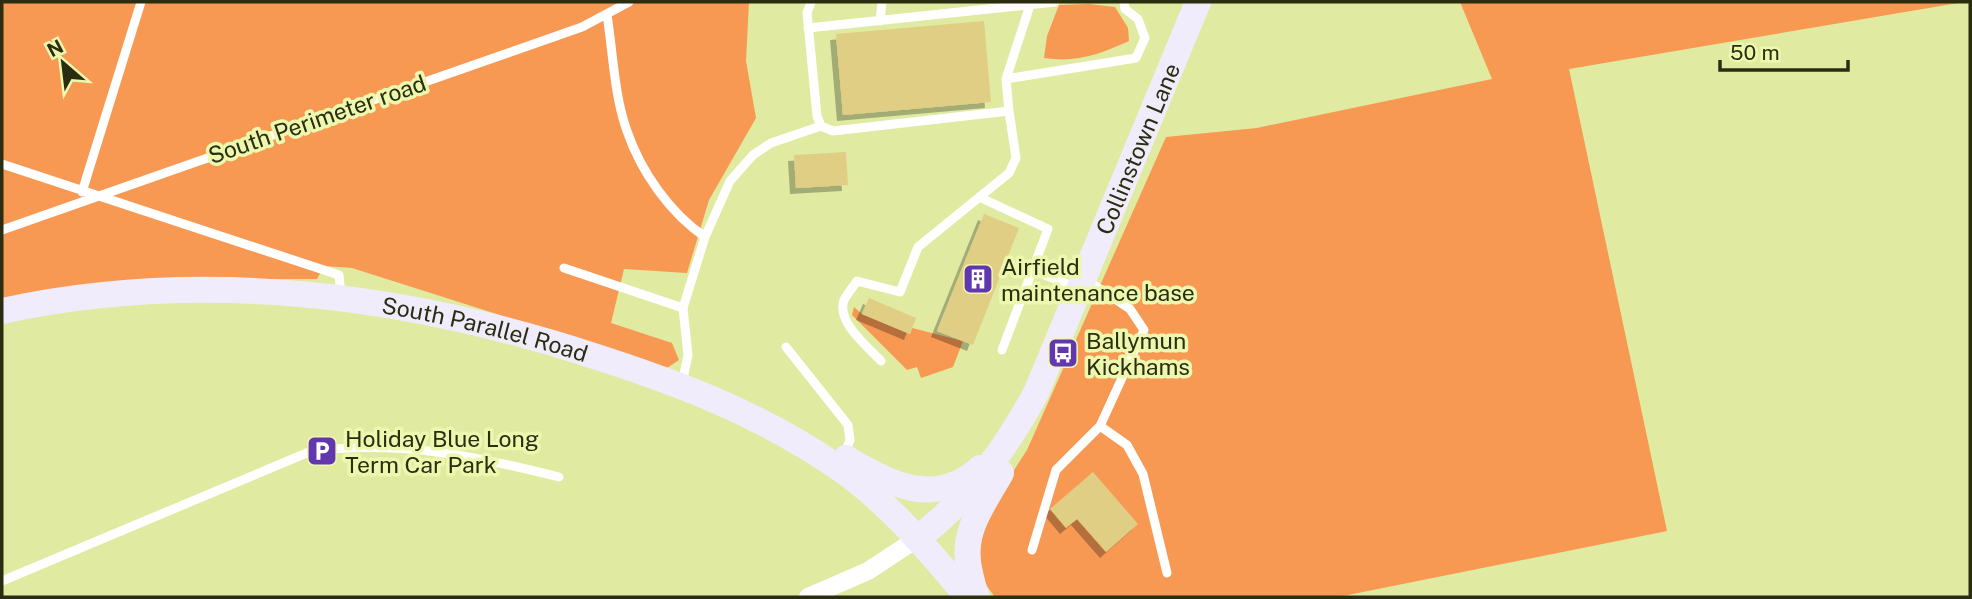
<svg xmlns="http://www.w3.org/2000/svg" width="1972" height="599" font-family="'Public Sans',sans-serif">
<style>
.green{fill:#f79853}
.building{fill:#e1ce85;filter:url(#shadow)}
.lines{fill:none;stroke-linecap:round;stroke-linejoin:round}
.lane{stroke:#fff;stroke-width:9}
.street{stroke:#fff;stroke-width:18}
.secondary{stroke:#f0ecfc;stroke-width:26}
.labels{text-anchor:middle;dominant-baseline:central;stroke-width:7;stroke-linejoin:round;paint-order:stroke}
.street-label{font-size:23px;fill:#2a2d10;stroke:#edf8ae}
.poi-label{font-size:23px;fill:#2a2d10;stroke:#edf8ae;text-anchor:start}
</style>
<defs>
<filter id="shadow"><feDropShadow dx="-6" dy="6" stdDeviation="0" flood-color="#0004"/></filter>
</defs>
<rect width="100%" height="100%" fill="#e0eaa1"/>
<!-- green -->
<path class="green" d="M2 2H749L746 61 756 118 709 200 687 273 624 269 611 323 672 343 679 360 667 368 352 268 324 266 317 279H165L2 301Z
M1460 2H1964L1569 69 1667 531 1338 597H995L986 585 974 532 1027 450 1166 137 1257 128 1492 79Z
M1089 4 1115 7 1128 28 1129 41C1100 54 1077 63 1044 58L1047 36 1059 5Z
M854 307 862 314 910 334 912 328 963 341 953 367 921 378 917 367 907 370 852 315Z"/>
<!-- building -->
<path class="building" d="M984 21 991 102 843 115 836 34Z
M846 152 848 185 796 188 794 155Z
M984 214 1019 228 973 345 937 331Z
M869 298 916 318 910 334 862 314Z
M1093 472 1138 524 1106 552 1077 519 1066 528 1050 509Z"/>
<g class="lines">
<!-- lane -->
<path class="lane" d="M811 2 807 13 817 116 821 126 833 131 1009 111 1016 158 1009 173 918 247 900 292 857 281C853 287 847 294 844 300 836 322 868 347 881 361
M607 15C613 52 614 95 627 131 641 172 670 213 705 237
M880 21 882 2
M808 28 1055 2
M1006 79 1136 58 1145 38 1138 19 1125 9 1124 2
M1009 111 1006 79 1031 2
M2 164 339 275 341 296
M82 192 141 2
M979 197 1048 229 1002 350
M2 230 582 27 629 2
M564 268 683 308
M1032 270 1078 288
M786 347 848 425 850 440 844 455
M682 384 688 355 683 308 705 237 730 181 753 155 771 143 821 126
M1100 426 1127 445 1143 474 1167 573
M1032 550 1056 470 1100 426 1144 330 1130 309 1085 279
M2 581 309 452C394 439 476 456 559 477"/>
<!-- street -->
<path class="street" d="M808 597 868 571 918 538"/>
<!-- secondary -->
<g class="secondary">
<path id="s1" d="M2 311C201 268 406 294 597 357 681 384 759 414 833 464 886 499 927 549 968 597"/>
<path d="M846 458C890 485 936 508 980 468"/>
<path id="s2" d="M918 538C970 498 1005 450 1036 393L1198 2"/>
<path d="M977 597C955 541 974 520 1001 473"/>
</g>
</g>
<!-- icons -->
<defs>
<g id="building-square" transform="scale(1.575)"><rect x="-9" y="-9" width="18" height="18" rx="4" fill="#6236ae" stroke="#edf8ae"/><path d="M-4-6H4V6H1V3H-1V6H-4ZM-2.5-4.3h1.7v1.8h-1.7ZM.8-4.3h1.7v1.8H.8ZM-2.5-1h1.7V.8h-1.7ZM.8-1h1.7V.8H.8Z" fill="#fff"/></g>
<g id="bus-square" transform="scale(1.575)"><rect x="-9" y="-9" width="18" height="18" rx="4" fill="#6236ae" stroke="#edf8ae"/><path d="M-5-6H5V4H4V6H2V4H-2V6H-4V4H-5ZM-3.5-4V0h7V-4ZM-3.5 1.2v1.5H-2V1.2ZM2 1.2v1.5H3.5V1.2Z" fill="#fff"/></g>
<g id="parking-square" transform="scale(1.575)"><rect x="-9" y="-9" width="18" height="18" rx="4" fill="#6236ae" stroke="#edf8ae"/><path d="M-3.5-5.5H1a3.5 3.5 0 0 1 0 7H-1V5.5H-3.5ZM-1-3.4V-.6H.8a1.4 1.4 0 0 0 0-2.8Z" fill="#fff"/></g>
</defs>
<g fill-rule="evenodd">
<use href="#building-square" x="978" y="279"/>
<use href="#bus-square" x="1063" y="353"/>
<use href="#parking-square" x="322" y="451"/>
</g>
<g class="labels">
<!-- street labels -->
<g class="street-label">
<text transform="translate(317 119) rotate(-19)">South Perimeter road</text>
<text stroke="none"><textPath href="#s2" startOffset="453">Collinstown Lane</textPath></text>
<text stroke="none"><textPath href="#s1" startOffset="488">South Parallel Road</textPath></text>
</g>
<!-- poi labels -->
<g class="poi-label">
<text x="1001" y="266">Airfield<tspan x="1001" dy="26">maintenance base</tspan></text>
<text x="1086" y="340">Ballymun<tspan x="1086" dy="26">Kickhams</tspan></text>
<text x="345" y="438">Holiday Blue Long<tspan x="345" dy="26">Term Car Park</tspan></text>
</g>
</g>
<!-- border -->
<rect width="1972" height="599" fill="none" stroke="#2a2d10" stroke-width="7"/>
<!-- north arrow -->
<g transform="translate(63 63) rotate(332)" stroke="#edf8ae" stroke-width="5" paint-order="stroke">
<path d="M0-5L12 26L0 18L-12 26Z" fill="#2a2d10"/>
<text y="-10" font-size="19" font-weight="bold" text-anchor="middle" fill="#2a2d10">N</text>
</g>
<!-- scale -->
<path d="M1720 60v10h128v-10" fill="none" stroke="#2a2d10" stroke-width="3.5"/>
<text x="1730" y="60" font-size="21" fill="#2a2d10" stroke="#edf8ae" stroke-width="5" paint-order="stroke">50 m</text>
</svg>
